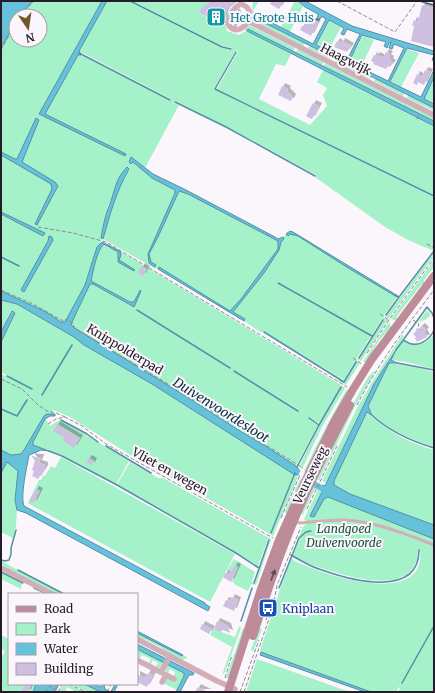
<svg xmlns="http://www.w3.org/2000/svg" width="435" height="693" font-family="Merriweather,serif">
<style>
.green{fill:#a5f1c9;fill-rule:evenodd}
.water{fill:#66c1db;stroke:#5290a5;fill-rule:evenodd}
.pier{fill:#fbf6fc}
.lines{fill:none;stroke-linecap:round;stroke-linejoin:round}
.stream{stroke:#5290a5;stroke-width:1.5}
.canal{stroke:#66c1db;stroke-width:6}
.building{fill:#cfbfe1;filter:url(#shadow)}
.path{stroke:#908992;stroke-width:1;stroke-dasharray:4 2;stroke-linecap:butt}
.service{stroke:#d2afb8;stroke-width:3}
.minor{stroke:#d2afb8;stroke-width:5.5}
.secondary{stroke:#be8b99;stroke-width:8}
.oneway{fill:#624855}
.labels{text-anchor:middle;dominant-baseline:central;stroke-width:4;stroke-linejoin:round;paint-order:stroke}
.culture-label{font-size:12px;fill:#0d838f;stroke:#fbf6fc;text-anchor:start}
.street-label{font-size:12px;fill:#251c27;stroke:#fbf6fc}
.park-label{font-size:12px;font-style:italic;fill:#19543b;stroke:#fbf6fc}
.transit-label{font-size:12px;fill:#164399;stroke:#fbf6fc;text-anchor:start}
.water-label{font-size:13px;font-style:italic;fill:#03303c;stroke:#fbf6fc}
</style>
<defs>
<filter id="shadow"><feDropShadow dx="3" dy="-3" stdDeviation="0" flood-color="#0004"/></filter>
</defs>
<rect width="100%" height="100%" fill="#fbf6fc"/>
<!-- green -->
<path class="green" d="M33 1H102L39 114 126 154 45 114 78 55H81L171 101V99L79 51 107 1H128L222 48 232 50V48L222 46 132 1H210L198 12 221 24 226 12 229 13 225 23 227 31 239 35 246 31 244 30 249 25 295 48 293 51 249 29 247 31 291 54 285 66 276 64 259 99 310 125 327 106 323 95 327 88 317 82 323 70 415 117 418 113 324 66 325 63 434 118V121L421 114 419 119 434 126V195L217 89 238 51 236 50 214 89 434 197V251L408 240 385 227 315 177 316 175 227 127 175 101 174 103 179 105 145 168 138 162 129 159V162L131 164 133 162 152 178 175 190V193L148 254 149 263 156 265 151 262 149 254 158 237 179 191 188 194 278 241V249L241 299 230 311 159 267 158 269 154 268 103 239 106 225 127 167 108 206 100 244 97 247 85 285 66 321 62 322 46 312 1 291V214L43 236 44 233 1 212V155L51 184 52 189 36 224 37 225 55 182 22 162 39 120 36 118 17 159H15L1 152V48L16 21V40H40V16H19ZM49 239 53 240 24 291 21 290Z
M254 1H259L253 11 255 13 254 17 305 43 303 46 252 20C254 13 250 8 254 1Z
M295 1H297L303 6 290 32 281 27Z
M329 21 341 27 328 51 317 45Z
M363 36 374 40 361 67 350 61Z
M309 46 331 57 330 59 308 48Z
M298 49 323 62 322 65 296 52Z
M407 49 419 53 401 87 391 82Z
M336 59 371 76 370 79 334 62Z
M434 78V103L424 99Z
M375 79 404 93 403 96 374 81Z
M408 95 434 108V111L407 98Z
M290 233 298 236 345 266 397 297 383 317 388 320 361 361 357 359 356 360 360 363 346 385 338 381 339 379 344 382 356 363 355 361 344 380 263 331 262 333 244 321 245 319 233 312 279 250 281 242 284 239 283 237 286 234 288 236ZM277 282 372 335 382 319 384 320 359 359 357 358 371 336C340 318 307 302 277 283Z
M104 244 118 252 119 254 117 260 135 270 119 260 121 255 120 251 341 385 319 423 307 417 318 425 296 466 187 397 73 327 71 324 90 284H93L131 306 134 305 141 291 139 290 134 302H130L91 281C93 271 97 250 104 244ZM137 309 230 367V369L136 310ZM234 370 299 410 298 411 233 371Z
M434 252V256L389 318 385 316 387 315Z
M434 260V267L424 280V284L421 285 397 316V321L391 319Z
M1 300 17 304 74 337 84 345 152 384 294 474 270 534 132 456 70 417 53 410 52 414H47L21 454 11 455 1 450V410L5 411 1 409V374L20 383 1 372V342L15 313 11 311 1 332Z
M427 310 431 315 425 320 418 322Z
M389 322 392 329C381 334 372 351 369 362H363Z
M434 333V369L406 362 391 360 403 341C414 346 428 346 434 333Z
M402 335 404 336 374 384 326 483 322 481 357 408 374 379Z
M389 363 419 368 434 372V447C413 440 378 427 368 406Z
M374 371 375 372 356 404 302 516V510L345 419 368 377Z
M342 386 345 388 322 427 302 469 299 467 319 425Z
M347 389 348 394 287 515 285 512C304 470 324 429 347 389Z
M368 412C385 431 410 443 434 450V525L350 494 334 486V481Z
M45 419 50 426 56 422 62 420 129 461 116 485 62 455 33 445V442Z
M61 457 235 554 210 602 29 504 28 503 39 480H41L44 475 45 476 51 466 55 468Z
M7 462 18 471 15 500 17 510 16 526 13 538 1 532V473Z
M130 462 158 478H163L271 539 256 585 251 584 248 591 234 584V583L232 581 235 575 227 570 234 559 255 572 252 582 255 583 269 539H268L258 566 236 552 117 485Z
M295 476 298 477 273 536 271 535Z
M326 487 434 531V692H398L400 688 399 687 396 692H371L260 651C270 621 279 589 291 559 299 563 308 567 317 570 344 580 426 603 420 550H418C417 608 321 568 292 557L301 536 296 542 304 525H306L307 522 304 519 318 490 322 492 310 514Z
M1 561 63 594H56L9 570 1 564Z
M1 573 22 583 21 589 1 579Z
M239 626 241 628 225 672 222 675 232 647 210 635 213 629 235 637Z
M243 628 245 629 229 678H226Z
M260 628 262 629 253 652 251 649Z
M137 633 182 656 183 655 187 657V658L182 660 162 650V648L144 639 137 638Z
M1 635 9 639V684H36L33 692H1V658L5 651 1 649Z
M137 649 164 662 162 666 159 668 156 667 158 663 153 660 151 664 149 663 151 659 142 655 140 658 138 657 137 658Z
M257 659 350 692H246Z
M167 664 185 674 177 690 163 683 166 678H176L174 676 175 672 170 669 168 673 165 670Z
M63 684H68L85 692H76L67 687 65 692H59Z
M71 684H84L101 692H88Z"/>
<!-- water -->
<path class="water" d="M1 1H33L19 16H16V21L1 48Z
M102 1H107L79 51 81 54V55H78L45 114 126 154 125 156 39 114Z
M298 1H305L352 26 434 51V61L432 60 434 55 407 48 390 82 421 97 434 70V77L424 99 434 104V108L253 17 255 14 313 44 326 19 323 17H321L319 20H316L318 16V14L305 7ZM329 20 344 28 341 34 344 35 347 29 360 34 347 60 316 45ZM362 35 386 42 384 46 387 48 389 43 391 42 389 48 392 49 394 44 404 48 388 81 349 62Z
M248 29 434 121V126L247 31Z
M36 118 39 120 22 162 55 182 58 186 37 225 35 224 52 189 51 184 1 155V152L15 159H17Z
M131 157 153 174 186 190 275 237 278 239 283 237 284 239 281 242 279 250 264 273 233 312 245 319 244 321 158 269 159 267 230 311 241 299 278 249V241L188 194 179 191 158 237 149 254 151 262 156 265 155 267 149 263 148 254 175 193V190L152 178 133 162 131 164 129 162Z
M127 167 129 169C116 192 110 214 103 239L101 238C103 225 106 213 111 201 116 186 116 179 127 167Z
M1 212 45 233 43 236 1 214Z
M290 231 293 232 398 296 397 297 345 266 298 236 290 234 288 236 286 234Z
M49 236 52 237 53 240 24 292 21 290 48 241Z
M102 242 120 251 121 255 119 260 135 270 134 271 118 262V252L104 244C97 250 93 271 91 281L130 302H134L140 290 141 291 134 307 93 284H90L71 324 73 327 187 397 240 431 267 447 296 466 300 471 322 485 325 486 374 384 396 350 391 360 397 363H389L368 406 372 415 367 412 334 481V485L350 494 434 525V539L328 497 324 499 314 517 310 516 323 490 321 487 298 475H295L152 384 84 345 74 337 17 304 1 300V291L46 312 61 322H65L85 285 97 247Z
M12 311 15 313 1 342V332Z
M47 414H55V416H50L45 419 33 442V445L49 451 41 450 29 455C27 466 20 497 24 506L205 603V604L210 607 208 611 26 513 17 510 15 500 18 471 7 462 1 473V450L11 455 21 454 24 450 44 416Z
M137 631 183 655 182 656 137 633Z
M137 644 194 673 193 675H189L180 692H176L184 676V673L137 649Z
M261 652 371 692H365L260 655Z
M36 684H59L55 692H33Z
M84 684H97V685L100 687 106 684 104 686 105 689 110 692 112 690 115 684H118L114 692H101Z"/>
<!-- pier -->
<path class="pier" d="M301 469 323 483 320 489 298 477Z"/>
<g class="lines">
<!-- stream -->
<path class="stream" d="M130 1 222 47 231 49
M422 2 434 5
M236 52 215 89 434 196
M79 53 170 100
M175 102 226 127 315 176
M1 257 19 266
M278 283 372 336
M396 296 399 297 434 251
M137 310 230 368
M386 315 399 297
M264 332 344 382 356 362
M403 340C406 341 409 344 412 344 421 346 431 338 434 330
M396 350 427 307 432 313 434 318
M359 358 383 320
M397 363 434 370
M234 371 298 411
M7 376 32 389
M42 395 72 345
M1 409 17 416 27 400
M371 414C388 431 411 441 434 448
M309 418 319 425
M61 420 87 434 98 442
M106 446 151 473
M49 451 62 456 117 485 236 553 259 568
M297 467 319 425 341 387
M271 533 295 473
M291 555C301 561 311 567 322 570 350 580 419 599 419 550
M1 560 5 561 9 560 11 554V548L16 530
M18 570 64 594
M1 572 23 583
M254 583 269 540
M34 588 45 593
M279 588 299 538 306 532 311 531
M241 621 252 588
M402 683 434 626"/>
<!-- canal -->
<path class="canal" d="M309 481 328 492"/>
</g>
<!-- building -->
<path class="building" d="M211 1H229L234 4 231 7 229 6 221 23 198 12Z
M272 1H281L280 3 282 4 279 9 270 4Z
M422 5 434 8V47L411 41 414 26 412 25 414 20 418 22Z
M308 21 318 22 311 36 300 30 302 26H305Z
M337 41 341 44 342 41 351 46 347 52 334 47Z
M386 52 390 54 388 57 391 59 390 61 393 63 390 67 388 66 386 69 373 64 374 62 371 61 374 55 376 57 377 55 383 58Z
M425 70 430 72 424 85 418 82 417 85 413 83 417 74 422 77Z
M282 86 288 89 287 91 293 97 291 101 278 95Z
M313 103 319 106 312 119 306 116Z
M142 266 147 269 143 276 138 273Z
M422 326 426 330 424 332 427 337 417 342 415 338 416 337 413 334Z
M57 424 80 438 74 448 63 441 64 438 63 437 53 431Z
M31 455 35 457H41L39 463 45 465V468L38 479 32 476 34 471 32 470 35 461Z
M89 458 94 461 92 465 86 462Z
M36 489 40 491 34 503 29 501Z
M235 565 238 567 231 582 223 577 225 573 229 575Z
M232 597 238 600 234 611 223 606 226 600 230 601Z
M217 621 228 626 230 633 223 630 220 632 214 629Z
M202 624 212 629 209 634 200 629Z
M148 673 153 675 147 687 137 682V674L145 678Z
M25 684H32L28 692H21Z
M198 687 208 692H195Z"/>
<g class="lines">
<!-- path -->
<path class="path" d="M337 1 395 32 417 1
M20 16 34 1
M1 50 16 23
M417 119 419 114
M38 227 73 233 106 242 347 387
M427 244 434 248
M1 290 33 304 63 321H65L66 319 73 323 74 327 79 331 163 381 303 468
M380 314 389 320
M413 320 419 324 417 330
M367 353 389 320 434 258
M353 358 362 364
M1 379 22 389 38 405 47 411 56 413 65 417
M357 405C378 364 406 327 434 290
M48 424 56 419 65 417 82 426 106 444 273 538
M307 509 338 444
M281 518 300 475
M266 620 271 606
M225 678 232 655
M69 684 86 692
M48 685 54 689
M46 690 49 692
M53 692 57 684
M58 692 62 684
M107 692 111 684
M240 692 259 640
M244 692 273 607 277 585 301 527"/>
<!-- service -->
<path class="service" d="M234 29 240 13 239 10
M295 521 300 523C314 522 329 520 344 520 374 521 406 534 434 545"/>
<!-- minor -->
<path class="minor" d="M241 4C260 10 244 34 233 29 221 23 234 7 241 4Z
M248 21 434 115
M1 568 52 594
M137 639 217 681 235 689
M137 660 174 679
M161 672 170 656
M162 682 166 675"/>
<!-- secondary -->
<path class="secondary" d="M253 636C263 605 273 574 285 543 303 496 326 450 350 405
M228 692 261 589 279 540 309 473 334 422 352 391 372 359 434 276"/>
</g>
<!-- one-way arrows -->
<defs><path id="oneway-solid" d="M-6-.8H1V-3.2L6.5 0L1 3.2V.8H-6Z"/></defs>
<use class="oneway" href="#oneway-solid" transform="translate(273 575) rotate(-70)"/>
<!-- icons -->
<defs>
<g id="building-square" transform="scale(1)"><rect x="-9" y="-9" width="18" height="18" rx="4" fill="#0f9aa8" stroke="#fbf6fc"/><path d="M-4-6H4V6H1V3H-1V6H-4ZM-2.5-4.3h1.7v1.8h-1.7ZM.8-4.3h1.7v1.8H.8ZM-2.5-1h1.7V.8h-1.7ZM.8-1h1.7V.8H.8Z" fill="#fff"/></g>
<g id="bus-square" transform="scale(1)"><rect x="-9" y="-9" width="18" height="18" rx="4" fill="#1a4fb4" stroke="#fbf6fc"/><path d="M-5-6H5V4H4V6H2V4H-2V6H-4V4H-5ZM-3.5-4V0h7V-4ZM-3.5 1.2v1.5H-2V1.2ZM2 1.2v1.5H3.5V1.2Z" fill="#fff"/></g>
</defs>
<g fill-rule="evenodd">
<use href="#building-square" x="216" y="17"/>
<use href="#bus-square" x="268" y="608"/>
</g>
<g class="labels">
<!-- culture labels -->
<g class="culture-label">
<text x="230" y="17">Het Grote Huis</text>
</g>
<!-- street labels -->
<g class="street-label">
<text transform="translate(346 59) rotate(27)">Haagwijk</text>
<text transform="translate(125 349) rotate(31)">Knippolderpad</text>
<text transform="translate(170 471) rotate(29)">Vliet en wegen</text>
<text transform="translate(310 475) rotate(-64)">Veurseweg</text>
</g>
<!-- park labels -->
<g class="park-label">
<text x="344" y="528">Landgoed<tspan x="344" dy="14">Duivenvoorde</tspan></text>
</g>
<!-- transit labels -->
<g class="transit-label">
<text x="282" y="608">Kniplaan</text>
</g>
<!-- water labels -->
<g class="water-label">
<text transform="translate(221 410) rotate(32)">Duivenvoordesloot</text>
</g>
</g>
<!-- border -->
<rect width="435" height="693" fill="none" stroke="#251c27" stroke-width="4"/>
<!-- legend -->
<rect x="8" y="593" width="130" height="92" fill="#fbf6fc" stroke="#a59fa7"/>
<rect x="16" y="606" width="20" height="6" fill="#be8b99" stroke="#a59fa7"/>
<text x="44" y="613" font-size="12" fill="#251c27">Road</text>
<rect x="16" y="623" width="20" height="12" fill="#a5f1c9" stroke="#a59fa7"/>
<text x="44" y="633" font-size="12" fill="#251c27">Park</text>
<rect x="16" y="643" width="20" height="12" fill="#66c1db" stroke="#a59fa7"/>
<text x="44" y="653" font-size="12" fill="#251c27">Water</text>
<rect x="16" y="663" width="20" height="12" fill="#cfbfe1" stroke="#a59fa7"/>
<text x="44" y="673" font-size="12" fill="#251c27">Building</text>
<!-- north arrow -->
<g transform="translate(28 28) rotate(167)"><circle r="19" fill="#fbf6fc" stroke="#a59fa7"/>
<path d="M0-3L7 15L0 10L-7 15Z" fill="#725629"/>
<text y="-6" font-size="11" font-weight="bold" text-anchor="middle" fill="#251c27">N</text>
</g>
</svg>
